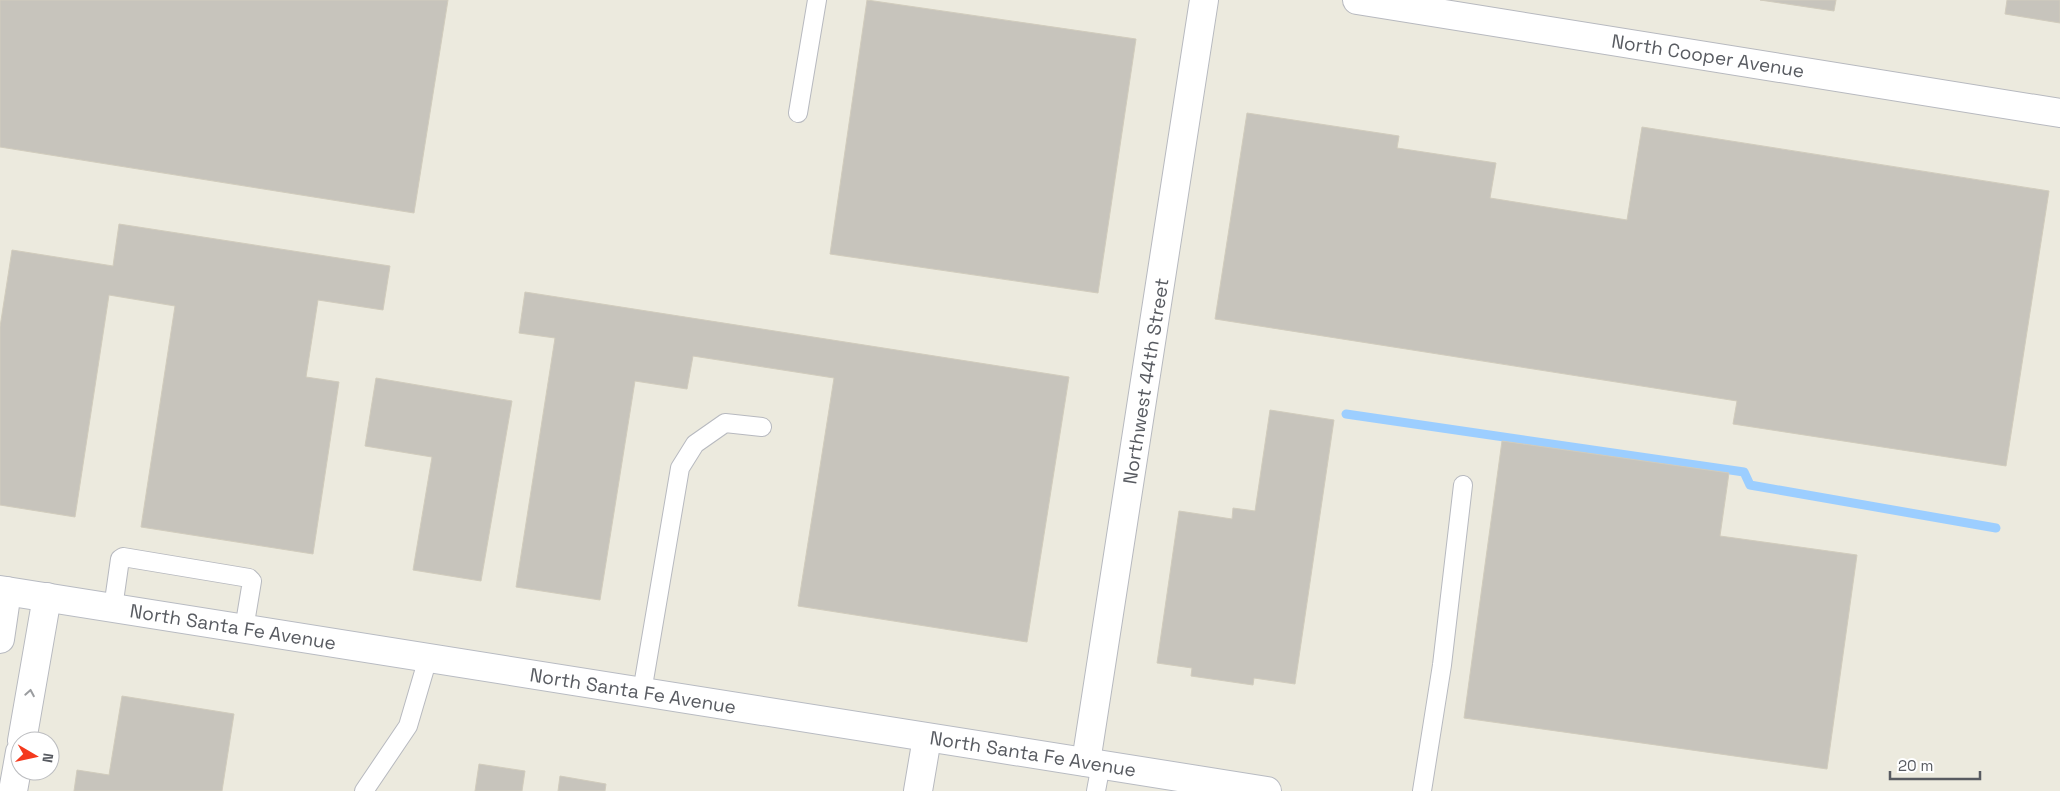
<svg xmlns="http://www.w3.org/2000/svg" width="2060" height="791" font-family="'Space Grotesk',sans-serif">
<style>
.lines{fill:none;stroke-linecap:round;stroke-linejoin:round}
.stream{stroke:#9cceff;stroke-width:9}
.building{fill:#c7c4bc;stroke:#d1ccbd}
.service-casing{stroke:#b7b9bf;stroke-width:20}
.minor-casing{stroke:#b7b9bf;stroke-width:30}
.secondary-casing{stroke:#b8bbc2;stroke-width:30}
.service{stroke:#fff;stroke-width:18}
.minor{stroke:#fff;stroke-width:28}
.secondary{stroke:#fff;stroke-width:28}
.oneway{stroke:#9b9da0}
.labels{text-anchor:middle;dominant-baseline:central;stroke-width:4;stroke-linejoin:round;paint-order:stroke}
.street-label{font-size:19px;fill:#585b61;stroke:#fff}
</style>
<rect width="100%" height="100%" fill="#eceade"/>
<g class="lines">
<!-- stream -->
<path class="stream" d="M1346 414 1744 472 1750 485 1996 528"/>
</g>
<!-- building -->
<path class="building" d="M0 0H448L414 213 0 147Z
M867 0 1136 39 1098 293 830 254Z
M1760 0H1836L1834 11Z
M2007 0H2060V23L2005 14Z
M1247 113 1399 136 1397 148 1496 163 1490 198 1627 220 1642 127 2049 191 2006 466 1733 424 1737 401 1215 319Z
M119 224 390 266 383 310 318 300 306 377 339 382 313 554 141 527 175 306 109 295 75 517 0 505V327L12 250 113 266Z
M525 292 1069 377 1027 642 798 606 834 378 693 356 687 389 635 381 600 600 516 587 555 338 519 333Z
M376 378 512 401 481 581 413 570 432 457 365 446Z
M1270 410 1334 420 1295 684 1254 678 1253 685 1191 676 1192 668 1157 663 1179 511 1232 519 1233 508 1255 511Z
M1502 441 1729 473 1720 536 1857 555 1827 769 1464 718Z
M122 696 234 714 222 791H74L77 770 109 775Z
M479 764 525 771 522 791H475Z
M560 776 606 784 605 791H558Z"/>
<g class="lines">
<!-- service casing -->
<g class="service-casing">
<path id="service" d="M798 113 817 0
M113 608 120 559 123 557 249 578 252 581 244 629
M642 692 680 468 695 444 725 423 762 427
M364 791 408 726 428 658
M1096 791 1101 764
M1422 791 1442 665 1463 485"/>
</g>
<!-- minor casing -->
<g class="minor-casing">
<path id="minor" d="M1357 0 2060 113
M0 639 7 591
M22 741 47 597
M1086 762 1204 0
M13 791 20 752
M918 791 927 738"/>
</g>
<!-- secondary casing -->
<g class="secondary-casing">
<path id="secondary" d="M0 590 1267 791"/>
</g>
<!-- service -->
<use href="#service" class="service"/>
<!-- minor -->
<use href="#minor" class="minor"/>
<!-- secondary -->
<use href="#secondary" class="secondary"/>
</g>
<!-- one-way arrows -->
<defs><path id="oneway-chevron" d="M-2-3.5L2.5 0L-2 3.5" fill="none" stroke-width="1.6" stroke-linecap="round" stroke-linejoin="round" transform="scale(1.25)"/></defs>
<use class="oneway" href="#oneway-chevron" transform="translate(30 693) rotate(-80)"/>
<g class="labels">
<!-- street labels -->
<g class="street-label">
<text transform="translate(1708 56) rotate(9)">North Cooper Avenue</text>
<text transform="translate(1146 381) rotate(-81)">Northwest 44th Street</text>
<text transform="translate(233 627) rotate(9)">North Santa Fe Avenue</text>
<text transform="translate(633 691) rotate(9)">North Santa Fe Avenue</text>
<text transform="translate(1033 754) rotate(9)">North Santa Fe Avenue</text>
</g>
</g>
<!-- north arrow -->
<g transform="translate(35 756) rotate(99)"><circle r="24" fill="#ffffff" stroke="#bcbdc0"/>
<path d="M0-4L9 19L0 12L-9 19Z" fill="#f4391d"/>
<text y="-8" font-size="14" font-weight="bold" text-anchor="middle" fill="#585b61">N</text>
</g>
<!-- scale -->
<path d="M1890 771v8h90v-8" fill="none" stroke="#585b61" stroke-width="2.5"/>
<text x="1898" y="771" font-size="15" fill="#585b61" stroke="#ffffff" stroke-width="4" paint-order="stroke">20 m</text>
</svg>
